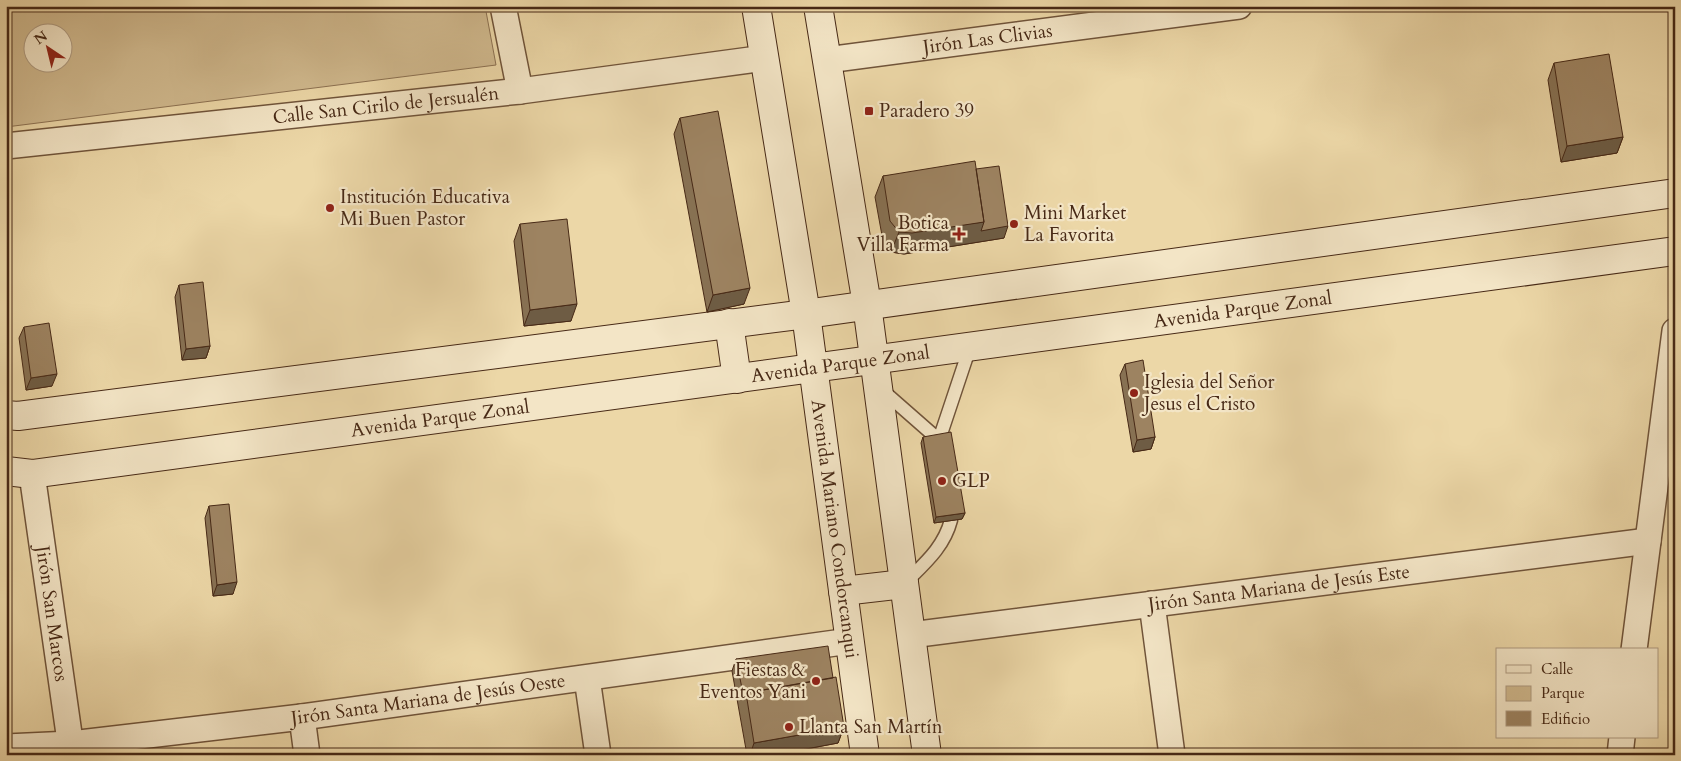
<svg xmlns="http://www.w3.org/2000/svg" width="1681" height="761" font-family="Cardo,serif">
<style>
.park{fill:#d0b98e;stroke:#8c7152;fill-rule:evenodd}
.lines{fill:none;stroke-linecap:round;stroke-linejoin:round}
.lane-casing{stroke:#70543a;stroke-width:15}
.street-casing{stroke:#70543a;stroke-width:28}
.secondary-casing{stroke:#472916;stroke-width:30}
.lane{stroke:#f3e5c6;stroke-width:12}
.street{stroke:#f3e5c6;stroke-width:25}
.secondary{stroke:#f3e5c6;stroke-width:28}
.wall{fill:#877153;stroke:#472916}
.shaded-wall{fill:#6e5c44;stroke:#472916}
.building{fill:#9d8361;stroke:#472916}
.poi-dot{fill:#8f2418;stroke:#f3e5c6;stroke-width:2}
.labels{text-anchor:middle;dominant-baseline:central;stroke-width:4.5;stroke-linejoin:round;paint-order:stroke}
.street-label{font-size:19px;fill:#472916;stroke:#f3e5c6}
.poi-label{font-size:19px;fill:#472916;stroke:#f3e5c6;text-anchor:start}
</style>
<rect width="100%" height="100%" fill="#ecd7a7"/>
<filter id="stains"><feTurbulence type="fractalNoise" baseFrequency=".004" numOctaves="4"/><feColorMatrix values="0 0 0 0 .2 0 0 0 0 .09 0 0 0 0 .02 0 0 0 .5 -.17"/></filter>
<radialGradient id="worn" r=".72"><stop offset=".6" stop-color="#630" stop-opacity="0"/><stop offset="1" stop-color="#630" stop-opacity=".3"/></radialGradient>
<!-- park -->
<path class="park" d="M6 6H485L496 65 6 127ZM32 32H62V62H32Z"/>
<g class="lines">
<!-- lane casing -->
<g class="lane-casing">
<path id="lane" d="M882 390 939 440 970 347
M906 582C925 563 944 547 951 520"/>
</g>
<!-- street casing -->
<g class="street-casing">
<g id="street">
<path d="M503 6 520 91"/>
<path id="s1" d="M827 60 1239 6"/>
<path id="s2" d="M6 146 520 91 765 58"/>
<path id="s3" d="M32 474 72 755"/>
<path d="M1152 604 1172 755"/>
<path id="s4" d="M911 635 1648 541"/>
<path d="M1634 650 1675 331"/>
<path d="M587 678 598 755"/>
<path d="M302 717 307 755"/>
<path id="s5" d="M6 747 71 744 302 717 850 641"/>
<path d="M1620 755 1622 737"/>
</g>
</g>
<!-- secondary casing -->
<g class="secondary-casing">
<g id="secondary">
<path id="s6" d="M756 6 806 314 865 755"/>
<path d="M818 6 867 305 927 755"/>
<path d="M729 323 737 379"/>
<path d="M6 415 18 416 806 314 1675 193"/>
<path id="s7" d="M6 471 32 474 1675 251"/>
<path d="M843 591 904 584"/>
</g>
</g>
<!-- lane -->
<use href="#lane" class="lane"/>
<!-- street -->
<use href="#street" class="street"/>
<!-- secondary -->
<use href="#secondary" class="secondary"/>
</g>
<!-- wall -->
<path class="wall" d="M1554 63 1623 137 1617 153 1561 162 1548 80Z
M680 118 744 304 707 312 674 134Z
M976 169 1004 238 904 254 891 252 883 241 875 197 883 176Z
M520 224 571 321 524 326 514 241Z
M179 285 210 346 206 358 182 360 175 297Z
M24 327 52 386 26 390 19 338Z
M1125 364 1155 437 1151 449 1133 452 1120 375Z
M923 437 965 513 962 519 934 523 921 443Z
M209 506 233 594 213 596 205 518Z
M736 659 833 678 844 727 838 743 774 755H747L732 671Z"/>
<!-- shaded-wall -->
<path class="shaded-wall" d="M1623 137 1617 153 1561 162 1567 146Z
M984 222 1008 226 1004 238 904 254 891 252 899 232Z
M750 288 744 304 707 312 713 295Z
M577 304 571 321 524 326 530 310Z
M210 346 206 358 182 360 186 349Z
M57 374 52 386 26 390 31 378Z
M1155 437 1151 449 1133 452 1137 440Z
M965 513 962 519 934 523 936 517Z
M237 582 233 594 213 596 217 585Z
M844 727 838 743 774 755H750L754 743Z"/>
<!-- building -->
<path class="building" d="M1609 54 1623 137 1567 146 1554 63Z
M718 111 750 288 713 295 680 118Z
M975 161 984 222 912 233 899 232 890 221 883 176Z
M999 166 1008 226 981 231 984 222 976 169Z
M567 219 577 304 530 310 520 224Z
M203 282 210 346 186 349 179 285Z
M49 323 57 374 31 378 24 327Z
M1143 360 1155 437 1137 440 1125 364Z
M951 432 965 513 936 517 923 437Z
M229 504 237 582 217 585 209 506Z
M828 646 833 678 746 693 744 698 736 659Z
M836 677 844 727 754 743 746 693Z"/>
<!-- markers -->
<g class="poi-dot">
<rect x="864" y="106" width="10" height="10" rx="2.5"/>
<circle cx="330" cy="208" r="5"/>
<circle cx="1014" cy="224" r="5"/>
<path d="M956.5 226.5h5v5h5v5h-5v5h-5v-5h-5v-5h5z"/>
<circle cx="1134" cy="393" r="5"/>
<circle cx="942" cy="481" r="5"/>
<circle cx="816" cy="681" r="5"/>
<circle cx="789" cy="727" r="5"/>
</g>
<g class="labels">
<!-- street labels -->
<g class="street-label">
<text stroke="none"><textPath href="#s1" startOffset="162">Jirón Las Clivias</textPath></text>
<text stroke="none"><textPath href="#s2" startOffset="382">Calle San Cirilo de Jersualén</textPath></text>
<text stroke="none"><textPath href="#s7" startOffset="1248">Avenida Parque Zonal</textPath></text>
<text stroke="none"><textPath href="#s7" startOffset="842">Avenida Parque Zonal</textPath></text>
<text stroke="none"><textPath href="#s7" startOffset="438">Avenida Parque Zonal</textPath></text>
<text stroke="none"><textPath href="#s6" startOffset="529">Avenida Mariano Condorcanqui</textPath></text>
<text stroke="none"><textPath href="#s4" startOffset="371">Jirón Santa Mariana de Jesús Este</textPath></text>
<text stroke="none"><textPath href="#s3" startOffset="141">Jirón San Marcos</textPath></text>
<text stroke="none"><textPath href="#s5" startOffset="425">Jirón Santa Mariana de Jesús Oeste</textPath></text>
</g>
<!-- poi labels -->
<g class="poi-label">
<text x="879" y="111">Paradero 39</text>
<text x="340" y="197">Institución Educativa<tspan x="340" dy="22">Mi Buen Pastor</tspan></text>
<text x="1024" y="213">Mini Market<tspan x="1024" dy="22">La Favorita</tspan></text>
<text x="949" y="223" text-anchor="end">Botica<tspan x="949" dy="22">Villa Farma</tspan></text>
<text x="1144" y="382">Iglesia del Señor<tspan x="1144" dy="22">Jesus el Cristo</tspan></text>
<text x="952" y="481">GLP</text>
<text x="806" y="670" text-anchor="end">Fiestas &amp;<tspan x="806" dy="22">Eventos Yani</tspan></text>
<text x="799" y="727">Llanta San Martín</text>
</g>
</g>
<!-- margin -->
<rect width="1681" height="761" fill="none" stroke="#ecd7a7" stroke-width="25"/>
<rect x="8" y="8" width="1666" height="746" fill="none" stroke="#472916" stroke-width="2.5"/>
<rect x="12" y="12" width="1656" height="736" fill="none" stroke="#472916"/>
<!-- legend -->
<rect x="1496" y="648" width="162" height="90" fill="#f3e5c6" stroke="#ae9a80"/>
<rect x="1506" y="665" width="25" height="8" fill="#f3e5c6" stroke="#ae9a80"/>
<text x="1541" y="674" font-size="15" fill="#472916">Calle</text>
<rect x="1506" y="686" width="25" height="15" fill="#d0b98e" stroke="#ae9a80"/>
<text x="1541" y="698" font-size="15" fill="#472916">Parque</text>
<rect x="1506" y="711" width="25" height="15" fill="#9d8361" stroke="#ae9a80"/>
<text x="1541" y="724" font-size="15" fill="#472916">Edificio</text>
<!-- north arrow -->
<g transform="translate(48 48) rotate(325)"><circle r="24" fill="#f3e5c6" stroke="#ae9a80"/>
<path d="M0-4L9 19L0 12L-9 19Z" fill="#8f2418"/>
<text y="-8" font-size="14" font-weight="bold" text-anchor="middle" fill="#472916">N</text>
</g>
<rect width="100%" height="100%" filter="url(#stains)"/>
<rect width="100%" height="100%" fill="url(#worn)"/>
</svg>
